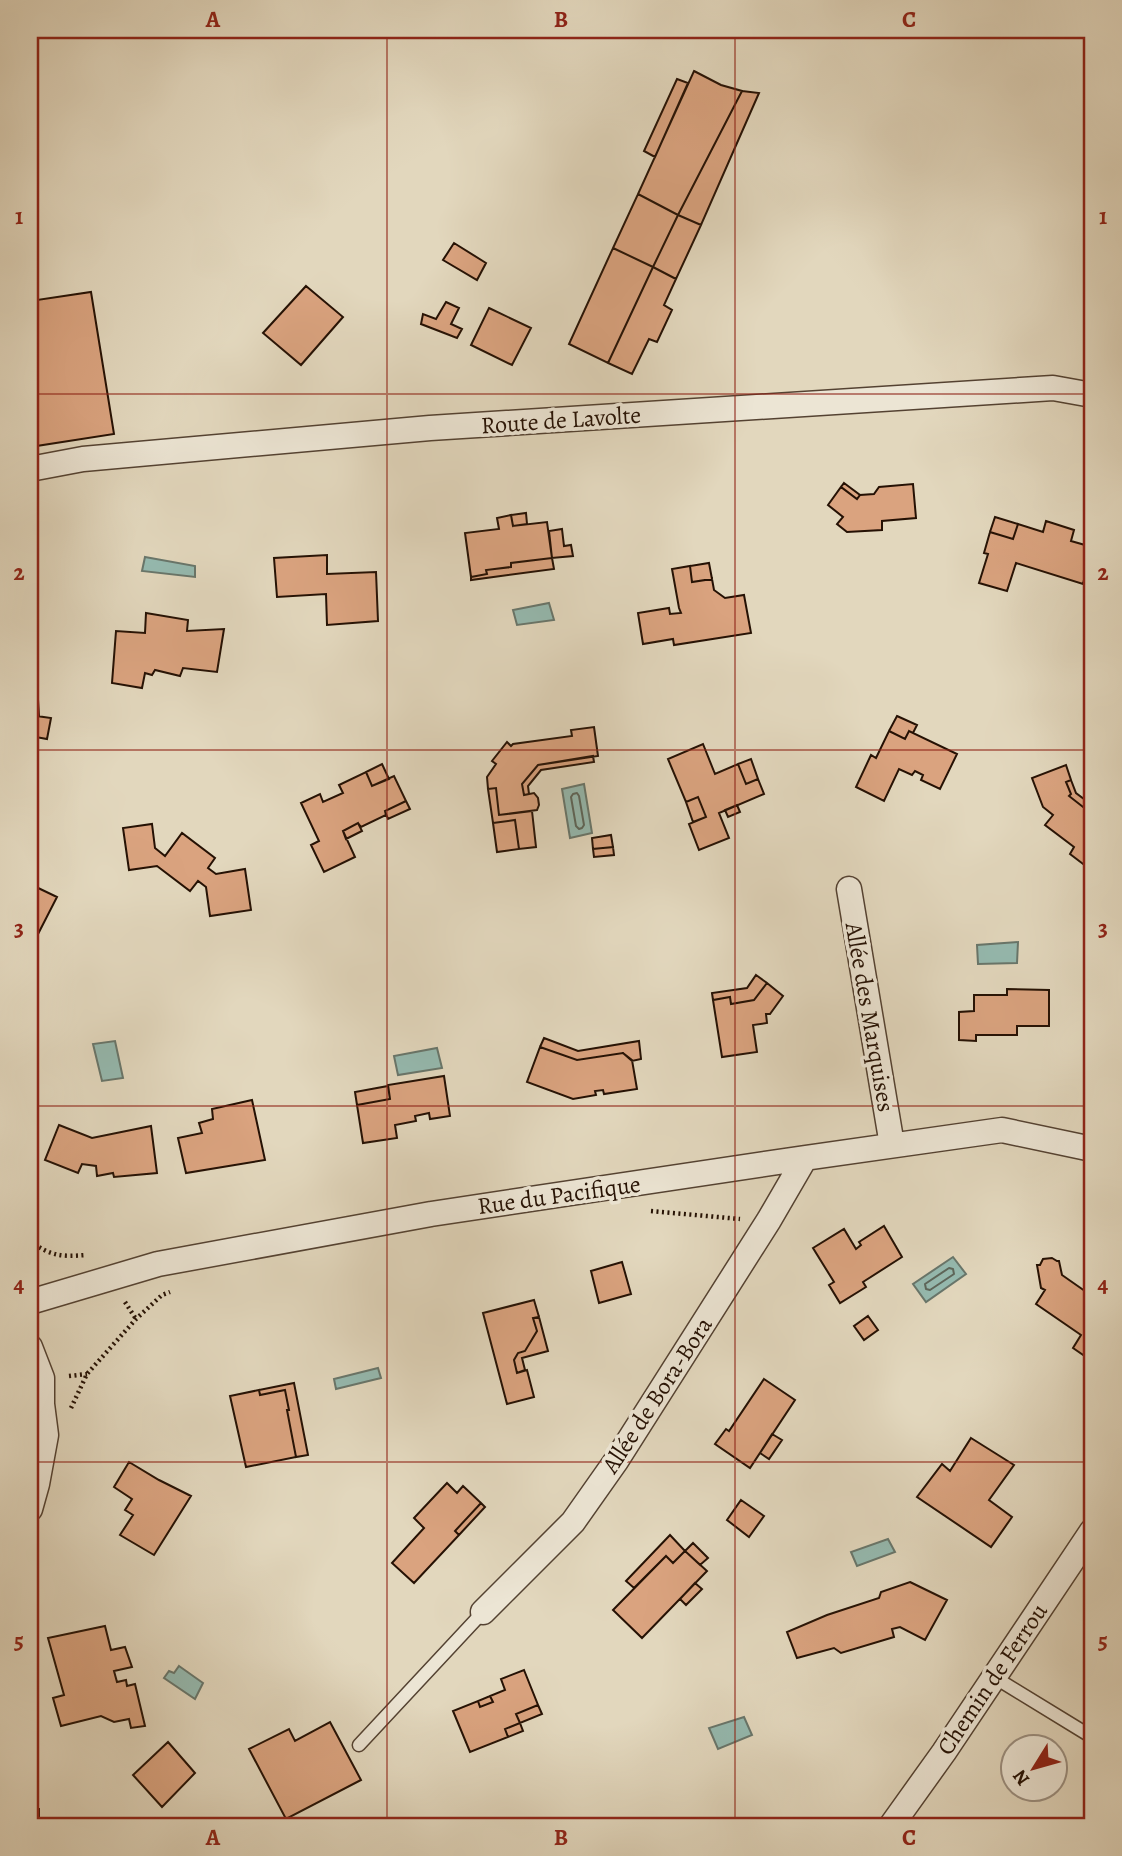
<svg xmlns="http://www.w3.org/2000/svg" width="1122" height="1856" font-family="Alegreya,serif">
<style>
.water{fill:#95bab0;stroke:#68766b;stroke-width:2}
.lines{fill:none;stroke-linecap:round;stroke-linejoin:round}
.shore{stroke:#5d665a;stroke-width:2}
.building{fill:#daa37f;stroke:#251104;stroke-width:2}
.lane-casing{stroke:#544232;stroke-width:15}
.street-casing{stroke:#544232;stroke-width:27}
.path{stroke:#251104;stroke-width:4.5;stroke-dasharray:2 3.5;stroke-linecap:butt}
.lane{stroke:#ece5d4;stroke-width:12}
.street{stroke:#ece5d4;stroke-width:24}
.grid{fill:none;stroke:#8f2418;stroke-width:2;stroke-opacity:0.55}
.labels{text-anchor:middle;dominant-baseline:central;stroke-width:7;stroke-linejoin:round;paint-order:stroke}
.street-label{font-size:24px;fill:#251104;stroke:#ece5d4}
.neatline{fill:none;stroke:#8f2418;stroke-width:2.5}
.grid-label{font-size:23px;text-anchor:middle;font-weight:bold;fill:#8f2418}
</style>
<rect width="100%" height="100%" fill="#e2d7bd"/>
<filter id="stains"><feTurbulence type="fractalNoise" baseFrequency=".00286" numOctaves="4"/><feColorMatrix values="0 0 0 0 .2 0 0 0 0 .09 0 0 0 0 .02 0 0 0 .5 -.17"/></filter>
<radialGradient id="worn" r=".72"><stop offset=".6" stop-color="#630" stop-opacity="0"/><stop offset="1" stop-color="#630" stop-opacity=".3"/></radialGradient>
<!-- water -->
<path class="water" d="M145 557 195 566V577L142 571Z
M549 603 554 620 517 625 513 610Z
M584 784 592 833 570 838 562 789Z
M1018 942 1017 963 978 964 977 945Z
M115 1041 123 1078 102 1081 93 1044Z
M437 1048 442 1068 398 1075 394 1056Z
M953 1257 966 1274 926 1302 913 1284Z
M378 1368 381 1378 336 1389 334 1379Z
M888 1539 895 1552 857 1566 851 1552Z
M179 1666 203 1683 195 1699 164 1678 169 1671 174 1673Z
M744 1717 752 1735 718 1749 709 1728Z"/>
<g class="lines">
<!-- shore -->
<path class="shore" d="M577 793 579 796 584 825 582 828 579 829 576 826 571 797 573 794Z
M949 1268 953 1269 954 1274 930 1290 926 1289 925 1284Z"/>
</g>
<!-- building -->
<path class="building" d="M694 71 721 85 742 91 678 215 638 194Z
M677 79 688 83 655 157 644 151Z
M742 91 759 93 701 225 678 215Z
M638 194 678 215 653 267 613 248Z
M678 215 701 225 676 279 653 267Z
M454 243 486 263 477 280 443 260Z
M613 248 653 267 608 363 569 344Z
M653 267 676 279 664 305 672 310 657 342 649 339 632 374 608 363Z
M306 286 343 317 301 365 263 333Z
M91 292 114 434 30 447V381H32L30 367V301Z
M446 302 459 308 451 324 462 329 457 338 421 324 423 314 436 319Z
M489 308 531 328 512 365 471 345Z
M844 483 860 495 857 499 841 487Z
M913 484 916 518 882 521V530L847 532 837 524 843 517 828 505 841 487 857 499 860 495 874 494 879 487Z
M526 513 527 524 513 526 511 515Z
M511 515 513 526 547 522 552 558 511 563V567L486 570 487 574 471 577 465 533 499 529 497 518Z
M995 517 1018 524 1013 539 990 532Z
M1046 521 1074 530 1071 541 1092 547 1083 584 1016 563 1007 591 979 583 988 554 984 553 990 532 1013 539 1018 524 1043 532Z
M562 529 564 546 571 545 573 556 552 558 549 531Z
M327 555V574L376 572 378 621 327 625 326 594 277 597 274 558Z
M552 558 554 569 471 580V577L487 574 486 570 511 567V563Z
M709 563 712 579 692 582 690 566Z
M690 566 692 582 712 579 714 590 725 598 744 595 751 633 674 645 673 639 643 644 638 613 669 608 670 614 681 613 679 608 672 569Z
M146 613 188 620 187 631 224 629 217 672 183 668 180 676 155 670 152 675 145 673 142 688 112 683 116 631 145 633Z
M30 683H37L39 716H37L30 695Z
M30 695 37 716 51 718 47 739 30 736Z
M897 716 917 725 913 733 909 731 905 739 889 731Z
M594 727 598 756 538 765 522 784 524 795 534 793 538 798 539 805 537 810 499 815 496 788 488 789 487 777 496 764 492 761 507 742 511 746 513 744 572 736 571 730Z
M889 731 905 739 909 731 957 754 940 789 921 780 923 775 915 771 912 775 899 769 884 801 856 787 871 755 876 758Z
M703 744 715 774 738 764 746 784 758 779 764 794 719 813 729 838 699 850 689 824 706 817 698 797 686 802 668 759Z
M593 756 594 762 541 770 528 786 529 794 524 795 522 784 538 765Z
M751 759 758 779 746 784 738 764Z
M382 764 389 779 372 786 366 772Z
M1066 765 1071 780 1066 782 1071 794 1069 796 1092 814V868L1091 870 1070 854 1074 847 1045 825 1053 815 1043 807 1032 778Z
M366 772 372 786 394 776 406 801 385 811 386 815 361 827 358 823 343 831 355 857 324 872 311 845 319 841 301 803 320 794 323 802 343 793 339 785Z
M1071 780 1076 793 1092 805V814L1069 796 1071 794 1066 782Z
M496 788 499 815 532 811 536 847 519 849 515 820 493 823 488 789Z
M698 797 706 817 693 822 686 802Z
M406 801 410 809 388 819 385 811Z
M737 805 740 812 728 817 725 810Z
M515 820 519 849 497 852 493 823Z
M358 823 362 831 346 839 343 831Z
M152 824 155 848 165 856 182 833 215 858 208 868 216 874 245 869 251 910 210 916 206 887 198 881 190 891 157 866 129 870 123 828Z
M611 835 613 847 593 849 592 838Z
M613 847 614 855 594 857 593 849Z
M34 886 57 897 37 936 30 932V894Z
M756 975 767 983 754 1000 731 1004 730 997 713 1000 712 993 747 988Z
M767 983 783 996 770 1014H766L767 1023 753 1025 757 1052 722 1057 713 1000 730 997 731 1004 754 1000Z
M1007 989 1049 990V1026H1017V1035H976V1041L959 1040V1012L974 1011V995H1007Z
M544 1038 578 1051 639 1041 641 1059 632 1061 623 1053 577 1060 540 1047Z
M540 1047 577 1060 623 1053 632 1060 637 1089 604 1094 603 1090 595 1091 596 1095 573 1099 527 1082Z
M444 1076 450 1116 430 1119 429 1113 415 1116 416 1121 395 1125 397 1138 363 1143 357 1105 390 1099 388 1085Z
M388 1086 390 1099 357 1105 355 1092Z
M252 1100 265 1160 186 1173 178 1138 202 1133 199 1123 213 1119 212 1109Z
M59 1125 92 1138 151 1126 157 1173 114 1177 113 1173 97 1176 96 1166 82 1164 78 1173 45 1160Z
M884 1226 902 1257 863 1282 866 1287 840 1303 829 1285 834 1282 813 1248 844 1229 856 1249 861 1245 859 1242Z
M1052 1258 1057 1261H1059L1062 1275 1092 1296V1361L1073 1348 1081 1335 1036 1304 1045 1290 1041 1288 1037 1265H1040L1043 1259Z
M622 1262 631 1294 599 1303 591 1271Z
M534 1300 539 1317 533 1318 537 1331 525 1351 518 1353 514 1360 517 1373 527 1370 534 1397 507 1404 483 1313Z
M868 1316 878 1330 864 1340 854 1326Z
M539 1317 548 1351 522 1358 525 1370 517 1373 514 1360 518 1353 525 1351 537 1331 533 1318Z
M764 1379 795 1400 750 1468 715 1444 726 1429 729 1431Z
M294 1383 308 1455 296 1457 287 1410H289L285 1390 260 1395 259 1390Z
M259 1390 260 1395 285 1390 289 1410H287L296 1457 246 1467 230 1396Z
M772 1434 782 1440 769 1459 760 1453Z
M971 1438 1014 1465 989 1500 1012 1517 991 1547 917 1497 942 1464 950 1471Z
M129 1462 159 1480 191 1496 154 1555 120 1535 133 1515 125 1510 132 1499 114 1487Z
M447 1483 457 1493 463 1486 481 1503 455 1531 459 1535 414 1583 392 1563 424 1528 414 1518Z
M741 1500 764 1516 749 1537 727 1520Z
M481 1503 485 1507 459 1535 455 1531Z
M670 1535 685 1551 673 1563 666 1556 634 1588 626 1581Z
M693 1543 708 1558 700 1565 685 1551Z
M685 1551 707 1571 642 1638 613 1610 666 1556 673 1563Z
M910 1582 947 1600 925 1640 900 1627 892 1629 894 1637 841 1653 834 1648 797 1658 787 1632 827 1615 879 1598 881 1592Z
M695 1583 702 1589 686 1605 680 1599Z
M105 1626 111 1650 125 1647 132 1667 114 1671 117 1682 126 1680 127 1686 135 1684 145 1726 131 1728 129 1719 114 1722 101 1716 61 1726 53 1698 64 1695 48 1638Z
M524 1670 538 1705 516 1714 520 1723 505 1729 508 1737 470 1752 453 1711 478 1701 480 1707 493 1702 490 1696 505 1690 501 1679Z
M490 1696 493 1702 480 1707 478 1701Z
M538 1705 542 1714 520 1723 516 1714Z
M330 1722 361 1780 286 1819 249 1749 289 1729 295 1741Z
M520 1723 523 1731 508 1737 505 1729Z
M168 1742 195 1773 162 1807 133 1775Z
M39 1809V1818H30V1810Z"/>
<g class="lines">
<!-- lane casing -->
<g class="lane-casing">
<path id="lane" d="M994 1677 1092 1737
M359 1745 483 1612"/>
</g>
<!-- street casing -->
<g class="street-casing">
<path id="street" d="M30 469 83 459 430 428 1053 388 1092 395
M849 889 892 1145
M30 1302 158 1264 431 1214 805 1158 1002 1130 1092 1149
M30 1347 42 1378V1404L46 1435 37 1484 30 1509
M483 1612 573 1522 616 1461 769 1220 805 1158
M891 1826 944 1752 1092 1531"/>
</g>
<!-- path -->
<path class="path" d="M651 1211 740 1219
M30 1241C50 1256 62 1257 86 1255
M125 1302 136 1319
M69 1376 87 1374
M71 1408 87 1374 136 1319 162 1295 170 1292"/>
<!-- lane -->
<use href="#lane" class="lane"/>
<!-- street -->
<use href="#street" class="street"/>
</g>
<!-- grid -->
<path class="grid" d="M387 30V1826M735 30V1826M30 394H1092M30 750H1092M30 1106H1092M30 1462H1092"/>
<g class="labels">
<!-- street labels -->
<g class="street-label">
<text transform="translate(561 420) rotate(-4)">Route de Lavolte</text>
<text transform="translate(870 1017) rotate(80)">Allée des Marquises</text>
<text transform="translate(559 1195) rotate(-8)">Rue du Pacifique</text>
<text transform="translate(657 1395) rotate(-57)">Allée de Bora-Bora</text>
<text transform="translate(992 1679) rotate(-56)">Chemin de Ferrou</text>
</g>
</g>
<!-- margin -->
<rect width="1122" height="1856" fill="none" stroke="#e2d7bd" stroke-width="77"/>
<!-- north arrow -->
<g transform="translate(1034 1768) rotate(233)"><circle r="33" fill="#ece5d4" stroke="#9c9081" stroke-width="2"/>
<path d="M0-5L12 26L0 18L-12 26Z" fill="#8f2418"/>
<text y="-10" font-size="19" font-weight="bold" text-anchor="middle" fill="#251104">N</text>
</g>
<rect x="38" y="38" width="1046" height="1780" class="neatline"/>
<g class="grid-label">
<text x="213" y="27">A</text>
<text x="561" y="27">B</text>
<text x="909" y="27">C</text>
<text x="19" y="224">1</text>
<text x="1103" y="224">1</text>
<text x="19" y="580">2</text>
<text x="1103" y="580">2</text>
<text x="19" y="936">3</text>
<text x="1103" y="936">3</text>
<text x="19" y="1292">4</text>
<text x="1103" y="1292">4</text>
<text x="19" y="1648">5</text>
<text x="1103" y="1648">5</text>
<text x="213" y="1845">A</text>
<text x="561" y="1845">B</text>
<text x="909" y="1845">C</text>
</g>
<rect width="100%" height="100%" filter="url(#stains)"/>
<rect width="100%" height="100%" fill="url(#worn)"/>
</svg>
